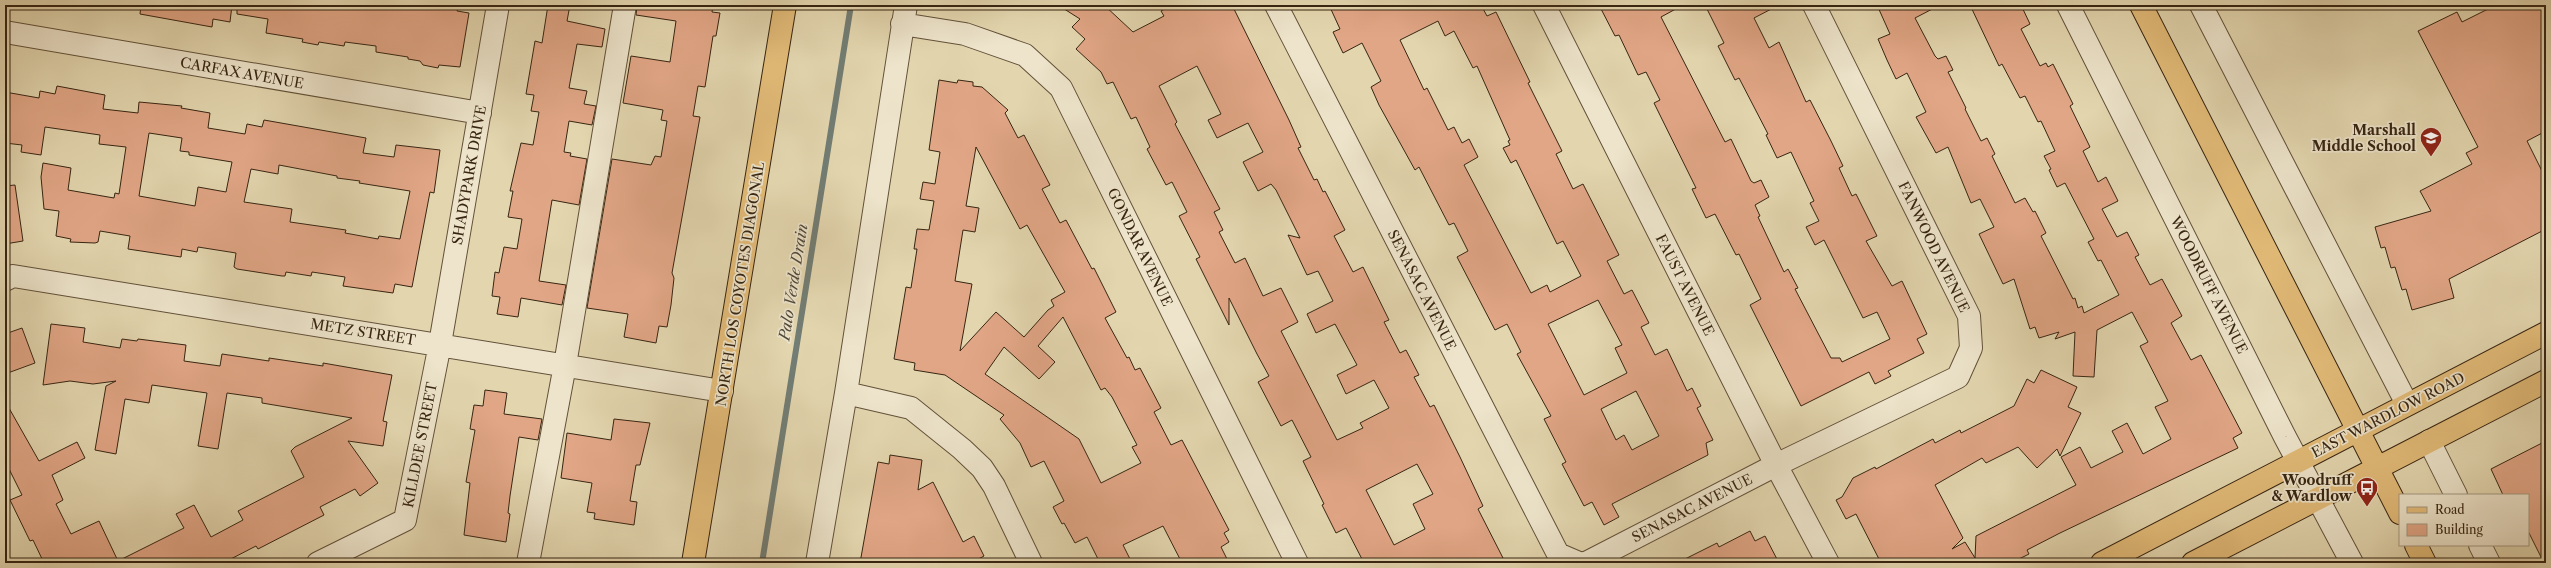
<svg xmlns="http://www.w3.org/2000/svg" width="2551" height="568" font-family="'Libre Caslon Text',serif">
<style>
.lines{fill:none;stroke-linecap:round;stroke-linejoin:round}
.stream{stroke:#727d74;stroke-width:6}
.building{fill:#e1a686;stroke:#372512;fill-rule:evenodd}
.minor-casing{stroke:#625139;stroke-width:24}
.major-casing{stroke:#372512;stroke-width:24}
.minor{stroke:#ede4cb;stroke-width:22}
.major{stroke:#e2bb78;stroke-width:22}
.labels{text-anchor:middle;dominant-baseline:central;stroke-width:3.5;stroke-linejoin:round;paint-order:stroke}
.street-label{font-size:14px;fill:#372512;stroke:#ede4cb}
.poi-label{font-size:14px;font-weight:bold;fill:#372512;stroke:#ede4cb;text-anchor:end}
.water-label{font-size:15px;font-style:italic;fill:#504a3b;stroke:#ede4cb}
</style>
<rect width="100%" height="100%" fill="#e3d6af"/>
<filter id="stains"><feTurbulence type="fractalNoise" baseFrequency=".005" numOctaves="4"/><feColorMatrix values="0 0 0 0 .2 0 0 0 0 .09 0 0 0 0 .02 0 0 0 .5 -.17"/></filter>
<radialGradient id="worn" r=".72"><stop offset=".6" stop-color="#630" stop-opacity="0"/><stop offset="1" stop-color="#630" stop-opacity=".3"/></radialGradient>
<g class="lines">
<!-- stream -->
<path class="stream" d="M762 563 851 5"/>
</g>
<!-- building -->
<path class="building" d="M141 5H232L230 22 213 19 212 27 140 14Z
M237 5H458L457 11 469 13 460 67 439 65 438 68 423 65 420 61 408 59V57L376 52V46L345 42 344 46 319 42 318 45 302 42 303 39 266 33 268 19 237 14Z
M548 5H570L567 21 605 29 602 47 577 44 569 88 587 91 584 104 596 106 592 125 569 121 564 152 571 153 570 156 587 159 579 205 552 200 539 281 566 285 562 305 521 298 518 317 497 314 500 297 492 296 495 272 499 273 504 247 517 249 522 219 508 217 513 191H510L521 143 533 145 539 112 531 111 534 95 526 94 535 41 542 43Z
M637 5H713L712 12 720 13 716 36H713L705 87 698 86 693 116 700 117 672 273 674 278 671 305 667 327 659 326 656 343 624 337 628 314 587 308 612 159 651 165 655 156 661 157 667 121 661 120 663 110 623 103 631 56 670 62 676 21 636 15Z
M1058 5H1104L1133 32 1164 16 1161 11 1172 5H1232L1289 120 1301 147 1298 148 1314 180 1317 179 1323 192 1325 191 1345 230 1334 236 1353 272 1363 267 1389 320 1384 322 1400 353 1406 350 1419 375 1414 377 1430 407 1434 405 1460 457 1483 506 1478 509 1503 558 1492 563H1364L1346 528 1336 533 1322 505 1324 504 1303 461 1311 457 1292 420 1281 426 1258 382 1269 376 1257 354 1229 298V325L1196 259 1200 257 1179 216 1187 212 1172 182 1166 185 1147 149 1150 147 1136 117 1131 119 1113 82 1107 84 1101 72 1076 49 1085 39 1072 27 1080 19ZM1197 66 1221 114 1208 120 1217 138 1248 123 1263 152 1243 162 1258 191 1271 184 1276 190 1300 238 1288 235 1307 275 1318 271 1333 301 1307 314 1316 333 1335 324 1357 365 1337 375 1346 394 1374 380 1389 408 1360 423 1363 428 1337 440 1281 331 1298 322 1281 288 1263 296 1245 258 1235 263 1219 232 1223 230 1214 212 1220 209 1175 124 1177 122 1159 86ZM1417 464 1433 494 1413 504 1425 529 1394 545 1366 490Z
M1329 5H1481L1487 16 1496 12 1530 82 1528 83 1562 151 1556 154 1573 189 1583 184 1619 255 1607 261 1624 294 1632 290 1649 323 1641 327 1655 355 1667 349 1687 391 1692 388 1701 406 1697 408 1713 440 1706 443 1708 455 1612 504 1619 517 1604 525 1592 502 1584 506 1562 464 1566 462 1544 419 1551 416 1517 354 1521 352 1507 324 1495 330 1457 257 1468 251 1454 223 1449 225 1419 167 1415 170 1379 105 1371 87 1381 81 1362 43 1343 53 1333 32 1340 29ZM1438 21 1445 36 1454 31 1473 68 1477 66 1510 140 1508 141 1510 145 1503 148 1511 163 1516 160 1557 244 1563 241 1581 276 1550 292 1547 285 1531 293 1464 165 1478 157 1469 139 1462 143 1454 127 1448 130 1427 88 1424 90 1400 40ZM1598 300 1622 345 1615 348 1627 373 1584 395 1548 324ZM1636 391 1659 436 1632 450 1624 435 1616 440 1601 409Z
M1599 5H1683L1661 17 1725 142 1731 139 1751 181 1754 183 1761 180 1769 197 1755 205 1760 216 1758 217 1784 272 1788 269 1798 288 1795 289 1831 358H1840L1842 362 1890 339 1877 312 1863 318 1824 240 1815 245 1806 227 1819 221 1810 203 1814 201 1791 152 1777 158 1766 135 1768 134 1739 78 1735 80 1718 46 1724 43 1705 5H1779L1754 18 1769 48 1779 42 1806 102 1810 100 1831 141 1843 166 1839 168 1852 196 1856 194 1877 236 1866 241 1892 286 1902 281 1927 334 1917 339 1924 353 1888 371 1891 376 1875 384 1869 372 1801 406 1750 305 1761 299 1739 254 1736 255 1715 214 1706 218 1692 189 1696 188 1654 103 1660 100 1646 72 1638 75 1619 35 1615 36Z
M1877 5H1940L1915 18 1935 56 1938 59 1946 56 1953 70 1948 72 1966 108 1965 109 1981 141 1987 138 1995 154 1992 156 2015 203 2025 198 2033 212 2035 211 2046 233 2041 236 2073 299 2075 298 2078 308 2082 306 2084 313 2119 295 2101 260 2098 261 2088 242 2094 239 2065 183 2057 187 2049 170 2051 169 2044 156 2055 151 2041 121 2038 122 2025 96 2020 98 2002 64 1999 66 1970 5H2021L2030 24 2021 29 2040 66 2046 63 2048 67 2053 64 2073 104 2070 106 2090 147 2083 151 2098 182 2106 177 2118 201 2102 209 2117 237 2127 232 2139 255 2135 257 2150 285 2162 279 2182 316 2171 323 2191 360 2201 355 2242 433 2233 438 2238 448 2060 533 2027 550 2029 554 2011 563H1881L1858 518 1856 514 1846 519 1836 500 1842 497 1853 478 1875 467 1876 469 1933 439 1935 443 1960 430 1961 433 2014 406 2027 379 2034 383 2041 370 2077 387 2068 407 2081 413 2060 456 2057 449 2037 468 2018 447 1986 463 1982 458 1935 485 1963 538 1952 549 1965 542 1975 558 1976 536 2076 485 2061 457 2080 447 2091 468 2123 452 2112 431 2127 423 2143 454 2171 439 2155 407 2168 401 2140 346 2148 342 2132 312 2097 330 2094 377 2073 376 2075 332 2055 339 2059 332 2039 338 2035 327 2030 329 2014 279 2003 284 1979 234 1994 227 1980 199 1971 203 1948 147 1936 153 1916 117 1926 112 1907 73 1896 79 1887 60 1878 39 1890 34Z
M2496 5H2546V131L2527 141 2546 179V229L2449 279 2454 298 2412 310 2406 289 2402 290 2395 267 2391 268 2385 247 2381 248 2375 227 2431 211 2420 191 2472 164 2466 153 2478 147 2418 31 2457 12 2462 22Z
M939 80 957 83 958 80 973 82V86L982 87 1008 110 1005 113 1018 138 1024 135 1050 185 1042 189 1060 223 1066 220 1092 269 1094 268 1116 312 1105 318 1127 358 1129 357 1135 370 1140 368 1161 408 1154 412 1171 445 1182 440 1229 530 1224 533 1229 542 1221 547 1229 563H1182L1163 526 1123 545 1132 563H1100L1087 537 1075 543 1064 523 1062 524 1053 507 1064 501 1044 461 1031 467 1020 443 1000 419 1004 415 945 375 914 370 915 363 894 359 906 287 911 288 917 249H914L917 229 929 230 934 201 920 199 923 182 935 184 940 152 929 150ZM976 147 1020 229 1027 225 1065 292 1051 300 1054 306 1048 310 1024 337 996 312 960 351 972 284 955 281 963 230 975 232 979 208 966 206ZM1063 317 1101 390 1105 388 1112 397 1137 445 1132 447 1141 463 1101 483 1079 439 985 374 1004 347 1039 379 1055 362 1038 346Z
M57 86 105 95 103 109 138 113 139 102 182 106 181 108 210 113 208 128 245 134 247 124 262 127 264 120 366 138 363 153 394 157 396 145 440 150 434 193 430 192 412 287 395 284 393 293 343 286 345 277 312 272 311 276 286 272 285 276H282L237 269 234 267 236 253 198 247 197 252 182 249 181 257 128 249 130 236 100 231 98 242 95 243 70 242 71 239 56 236 59 211 44 209 41 177 43 163 71 168 68 190 114 198 115 193 119 194 126 147 99 144 100 135 45 127 41 155 21 152 22 145 5 143V92L39 98 40 91 55 94ZM149 133 182 138 180 151 189 152V155L232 162 226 192 198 187 195 206 139 196ZM279 165 337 176V178L360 181 359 183 410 191 400 239 379 236 378 239 345 233 346 230 290 222 292 209 244 202 251 169 278 174Z
M15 185 23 241 5 244V186Z
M51 324 85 328 83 342 120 348 122 339 137 341 138 339 186 345 184 361 220 366 222 354 269 361V358L323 366V363L392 375 383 421 387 422 383 446 348 441 378 483 360 496 355 489 320 507 324 515 258 549 256 546 223 563H44L33 540 30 541 10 500 22 495 5 461V401L39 461 77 442 85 458 52 475 63 500 56 504 71 534 99 521 118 561 184 528 176 514 194 505 211 537 243 520 238 511 304 477 291 451 295 447 352 418 262 403V398L227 393 218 449 198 446 207 393 152 385 149 403 125 399 116 454 95 450 106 386 116 381 93 384 70 381 43 385Z
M22 328 35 363 5 374V334Z
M485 390 507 393 504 414 542 419 538 440 519 437 510 496 508 513 510 514 506 542 464 535 470 483 466 482 475 430 470 429 474 405 483 406Z
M614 419 650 423 640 465H636L630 501 637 502 634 525 594 519 595 513 587 512 592 483 561 478 567 433 611 440Z
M2546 441V563H2544L2528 531V495H2503L2491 469Z
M890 455 922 460 918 490 933 482 963 542 974 536 984 556 971 563H860L878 462 889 464Z
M1750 531 1755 541 1765 536 1779 563H1677L1717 543 1719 547Z"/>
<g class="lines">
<!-- minor casing -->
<g class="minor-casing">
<path id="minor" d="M1276 5 1558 554 1579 563
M1544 5 1776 465 1828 563
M2068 5 2285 437 2352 563
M2201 5 2407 404
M902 24 965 34 1025 55 1061 88 1297 563
M5 32 480 113
M5 280 13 276 722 391
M846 393 911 408 962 449 982 468 994 486 1031 563
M2429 441 2456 495
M2480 545 2489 563
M318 563 405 520 440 344 498 5
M528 563 565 365 625 5
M817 563 846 393 906 5
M1586 563 1776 465 1958 377 1971 348 1969 316 1814 5"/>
</g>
<!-- major casing -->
<g class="major-casing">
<path id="major" d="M2141 5 2400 513
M2416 545 2425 563
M693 563 785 5
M2102 563 2546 333
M2193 563 2546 381"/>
</g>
<!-- minor -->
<use href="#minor" class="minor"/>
<!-- major -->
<use href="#major" class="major"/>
</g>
<!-- icons -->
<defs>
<g id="school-pin" transform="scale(1.15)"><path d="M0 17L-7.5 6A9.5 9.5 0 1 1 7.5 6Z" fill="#8f2418" stroke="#ede4cb"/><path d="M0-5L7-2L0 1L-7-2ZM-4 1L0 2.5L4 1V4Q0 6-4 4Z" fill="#fff"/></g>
<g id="bus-pin" transform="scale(1.15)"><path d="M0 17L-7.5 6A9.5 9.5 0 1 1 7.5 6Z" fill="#8f2418" stroke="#ede4cb"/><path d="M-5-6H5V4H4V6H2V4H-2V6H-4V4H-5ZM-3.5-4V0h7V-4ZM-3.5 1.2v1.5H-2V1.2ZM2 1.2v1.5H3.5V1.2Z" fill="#fff"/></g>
</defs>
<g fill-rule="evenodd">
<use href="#school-pin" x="2431" y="138"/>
<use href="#bus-pin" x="2367" y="488"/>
</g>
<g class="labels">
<!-- street labels -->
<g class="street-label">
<text transform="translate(242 73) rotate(10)">CARFAX AVENUE</text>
<text transform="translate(469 175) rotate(-80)">SHADYPARK DRIVE</text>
<text transform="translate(1140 247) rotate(64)">GONDAR AVENUE</text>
<text transform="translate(1934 247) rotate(64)">FANWOOD AVENUE</text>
<text transform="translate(740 284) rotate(-81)">NORTH LOS COYOTES DIAGONAL</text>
<text transform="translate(1685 285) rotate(63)">FAUST AVENUE</text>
<text transform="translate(2209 285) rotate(63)">WOODRUFF AVENUE</text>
<text transform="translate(1422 290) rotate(63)">SENASAC AVENUE</text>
<text transform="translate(363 332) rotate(9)">METZ STREET</text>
<text transform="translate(2388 415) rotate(-27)">EAST WARDLOW ROAD</text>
<text transform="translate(420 445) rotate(-79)">KILLDEE STREET</text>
<text transform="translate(1692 508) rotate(-27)">SENASAC AVENUE</text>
</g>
<!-- poi labels -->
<g class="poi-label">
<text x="2416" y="130">Marshall<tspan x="2416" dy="16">Middle School</tspan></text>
<text x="2352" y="480">Woodruff<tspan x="2352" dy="16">&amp; Wardlow</tspan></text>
</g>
<!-- water labels -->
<g class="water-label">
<text transform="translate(793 282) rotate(-81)">Palo Verde Drain</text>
</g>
</g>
<!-- margin -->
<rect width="2551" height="568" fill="none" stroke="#e3d6af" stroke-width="20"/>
<rect x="6" y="6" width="2539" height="556" fill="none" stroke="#372512" stroke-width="2"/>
<rect x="10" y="10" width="2531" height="548" fill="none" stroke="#372512"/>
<!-- legend -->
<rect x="2399" y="494" width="130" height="52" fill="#ede4cb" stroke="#a49881"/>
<rect x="2407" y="507" width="20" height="6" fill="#e2bb78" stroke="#a49881"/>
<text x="2435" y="514" font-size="12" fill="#372512">Road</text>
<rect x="2407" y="524" width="20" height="12" fill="#e1a686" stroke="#a49881"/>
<text x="2435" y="534" font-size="12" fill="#372512">Building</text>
<rect width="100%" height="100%" filter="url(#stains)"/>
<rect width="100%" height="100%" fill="url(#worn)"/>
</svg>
